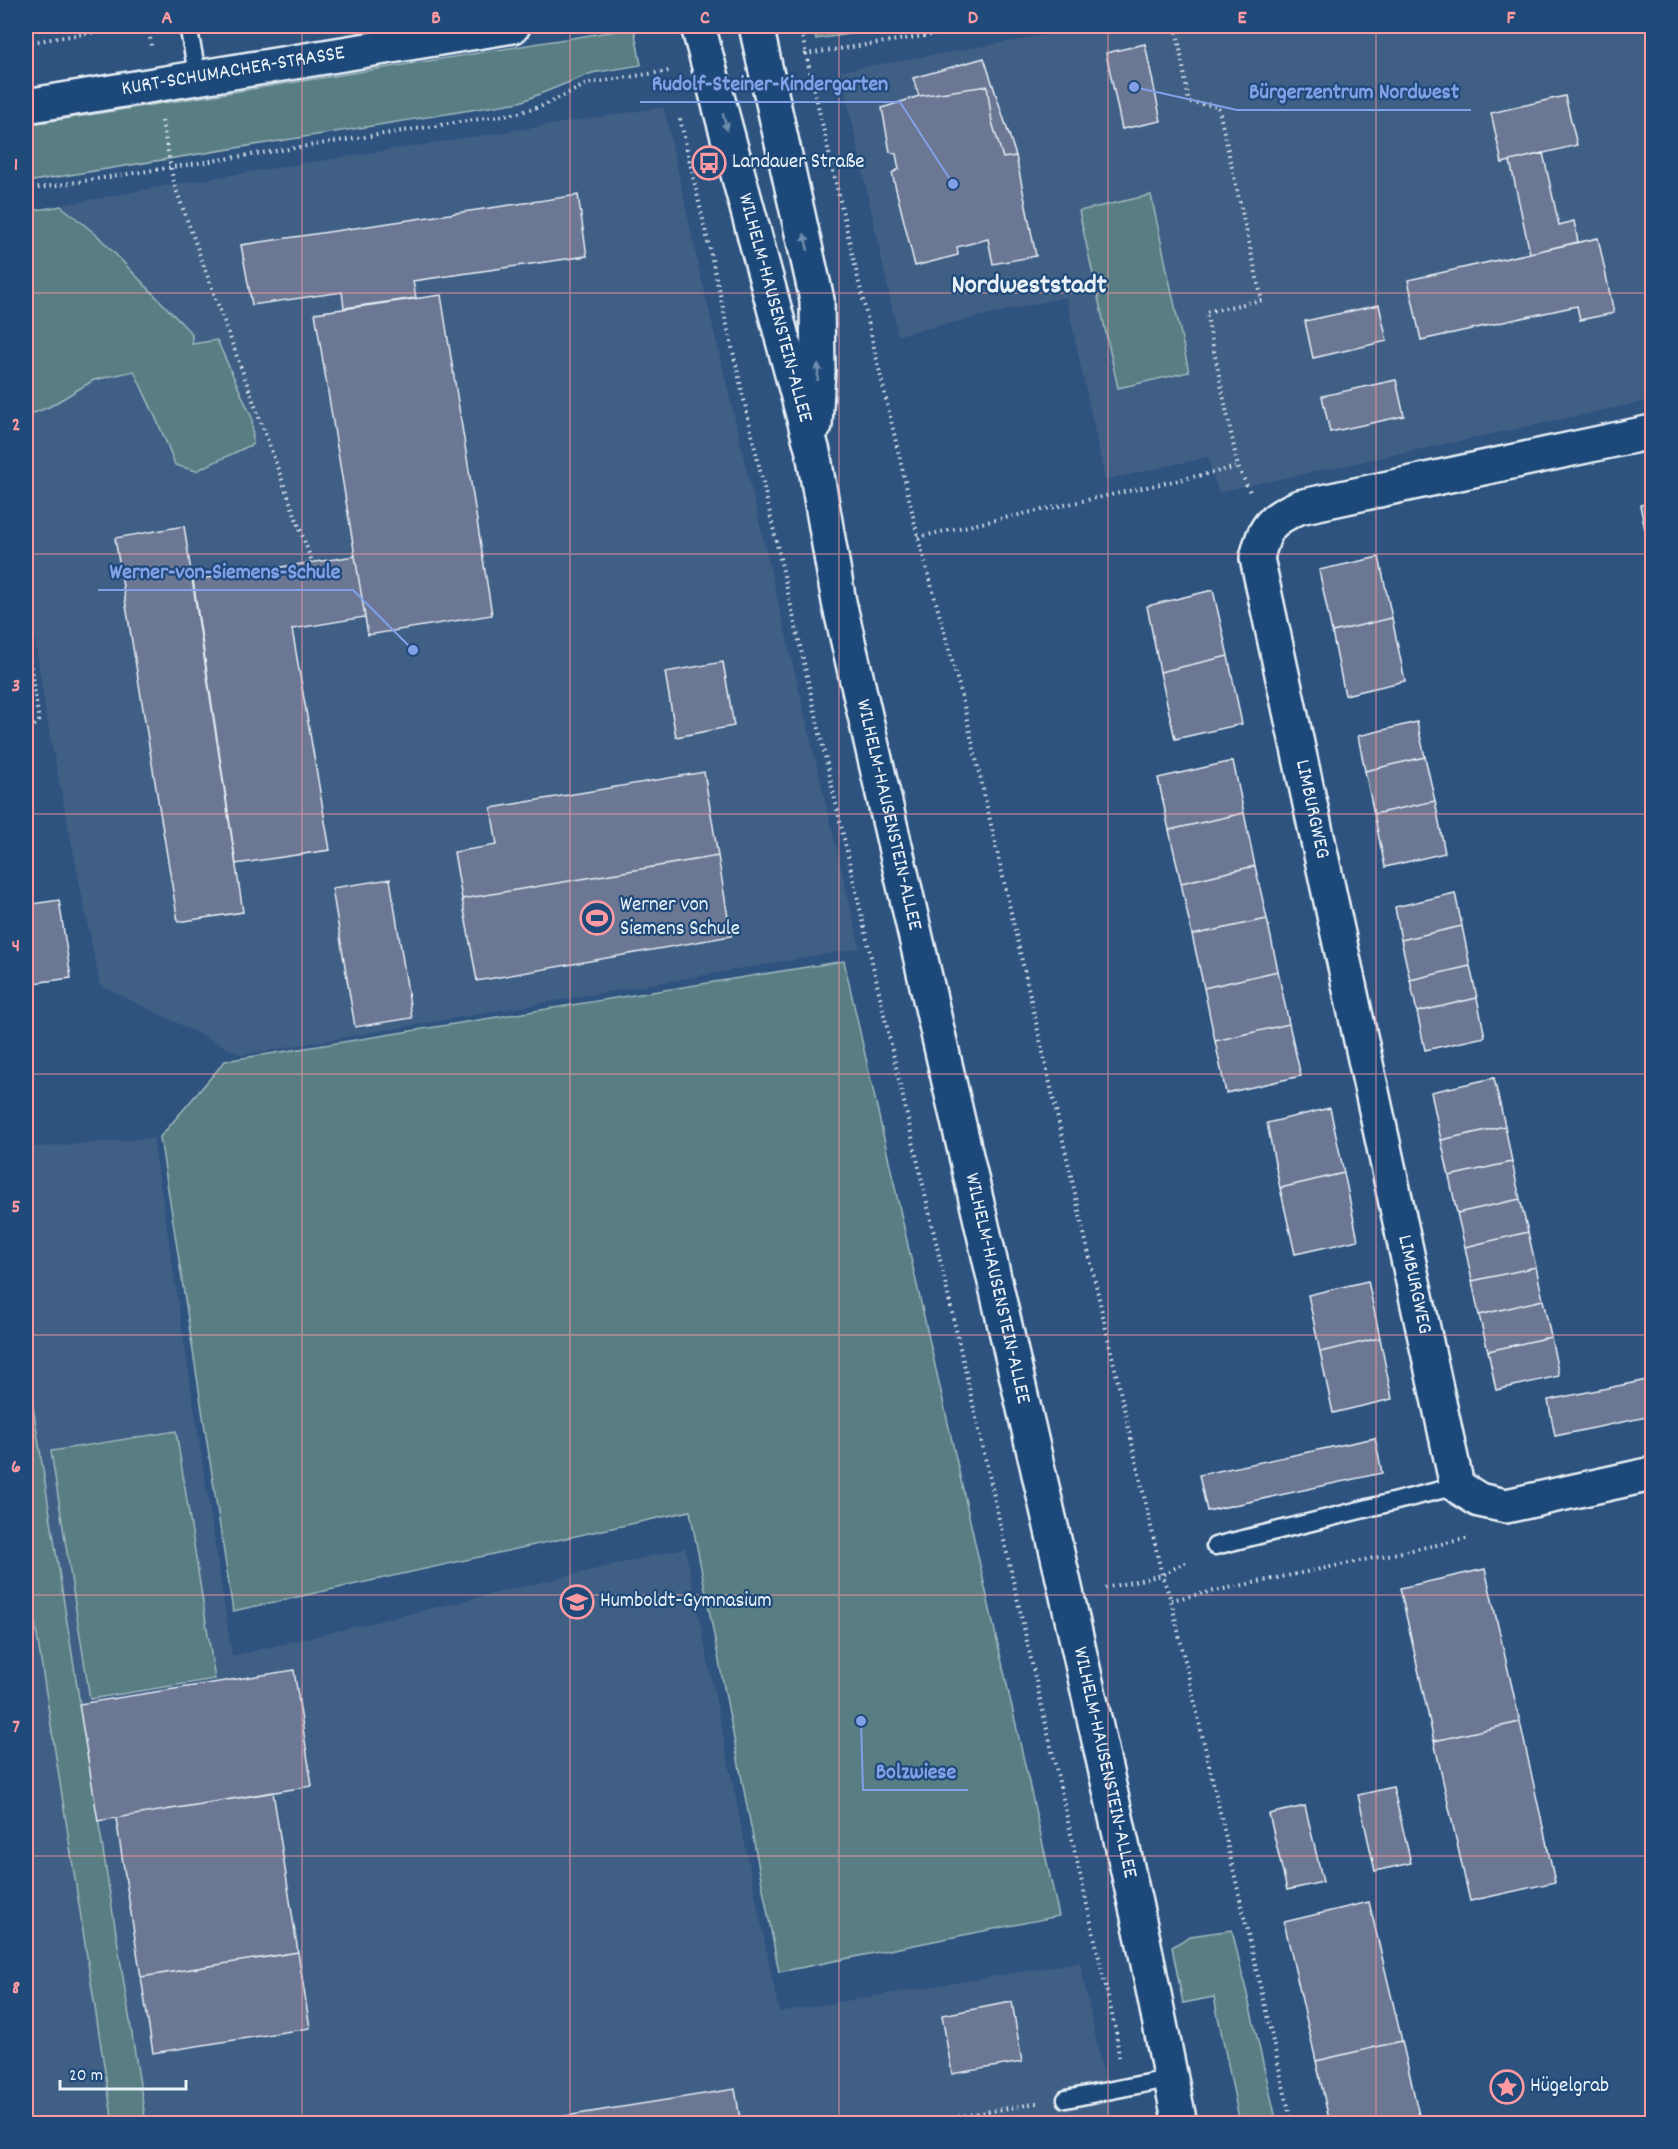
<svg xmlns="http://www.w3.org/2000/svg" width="1678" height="2149" font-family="Dekko,sans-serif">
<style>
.built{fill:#415e85}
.green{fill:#587e83;stroke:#a0b8be;stroke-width:1.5}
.building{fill:#6c7794;stroke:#e8f1f8;stroke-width:1.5}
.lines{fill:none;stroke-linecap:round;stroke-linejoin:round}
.service-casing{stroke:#e8f1f8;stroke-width:21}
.minor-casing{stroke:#e8f1f8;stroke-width:38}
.tertiary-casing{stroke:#e8f1f8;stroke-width:38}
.path{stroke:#e8f1f8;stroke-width:4;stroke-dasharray:1.5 4.5;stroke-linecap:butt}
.service{stroke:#1f4a7a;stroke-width:16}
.minor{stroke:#1f4a7a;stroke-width:33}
.tertiary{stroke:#1f4a7a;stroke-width:33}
.oneway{fill:#6f8dac}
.grid{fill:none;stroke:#ff9aa2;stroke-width:1.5;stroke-opacity:0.55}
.labels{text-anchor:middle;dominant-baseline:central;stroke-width:4.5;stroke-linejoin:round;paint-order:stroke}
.street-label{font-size:21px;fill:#e8f1f8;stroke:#1f4a7a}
.poi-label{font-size:21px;fill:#e8f1f8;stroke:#1f4a7a;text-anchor:start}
.district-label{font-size:27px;font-weight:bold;fill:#e8f1f8;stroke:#1f4a7a}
.leader{fill:none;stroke:#82a0e8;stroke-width:2}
.callout-dot{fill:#82a0e8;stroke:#1f4a7a;stroke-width:2}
.callout-label{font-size:22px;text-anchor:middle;font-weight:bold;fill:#82a0e8;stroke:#1f4a7a;stroke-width:4.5;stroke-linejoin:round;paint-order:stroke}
.neatline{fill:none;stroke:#ff9aa2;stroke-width:2}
.grid-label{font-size:20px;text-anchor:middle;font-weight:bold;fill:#ff9aa2}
</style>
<rect width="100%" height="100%" fill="#2e537f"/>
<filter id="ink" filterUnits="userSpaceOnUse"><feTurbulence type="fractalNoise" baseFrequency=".0167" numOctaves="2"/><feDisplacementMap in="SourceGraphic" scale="12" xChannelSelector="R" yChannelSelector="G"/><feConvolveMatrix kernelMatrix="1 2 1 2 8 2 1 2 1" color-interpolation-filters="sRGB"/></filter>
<g filter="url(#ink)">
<!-- built -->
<path class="built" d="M1098 26H1648L1652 44V400L1218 492 1208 457 1105 480 1066 297 898 335 841 71Z
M664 107 696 255 860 948 242 1055 100 985 47 720 26 580V212L174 184Z
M153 1138 232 1656 685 1548 779 2012 1080 1962 1113 2123 26 2124V1148Z"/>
<!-- green -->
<path class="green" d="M814 26H906L816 39Z
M634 28 641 65 592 73 520 102 26 182V125Z
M1151 195 1189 372 1118 388 1079 211Z
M61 206 98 236 192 334V344L217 340 252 418 253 444 196 471 175 465C164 433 148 402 134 371L94 380 49 407 26 416V212Z
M844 961 1059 1916 779 1972 690 1511 233 1611 160 1137 225 1061Z
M26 1381H29L146 2123H113L26 1565Z
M176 1431 215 1679 90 1699 51 1451Z
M1232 1930 1277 2123H1240L1214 1997 1183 2003 1172 1947 1190 1936Z"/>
<!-- building -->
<path class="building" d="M1145 44 1161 121 1122 129 1106 53Z
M984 58 1016 156 1003 158 992 122 987 86 919 96 913 78Z
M987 86 992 122 1003 158 1016 156 1036 256 993 264 988 239 957 247 958 255 915 266 892 173 899 169 896 154 890 152 882 108 919 96Z
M1565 96 1577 145 1502 163 1491 113Z
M1543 153 1559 225 1574 221 1578 242 1530 253 1510 161Z
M578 195 587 256 413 281 416 298 344 308 342 292 252 305 241 245Z
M1598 238 1614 313 1580 320 1577 306 1421 340 1408 280Z
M441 295 492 615 368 635 315 313Z
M1379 305 1387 341 1313 358 1305 321Z
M1396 380 1404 416 1330 432 1322 396Z
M1652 503V564L1640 505Z
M184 526 243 912 178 922 115 538Z
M355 556 365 617 292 629 330 850 236 864 193 580Z
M1379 557 1392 618 1332 632 1319 570Z
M1213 590 1228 656 1160 672 1147 606Z
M1392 618 1405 681 1345 695 1332 632Z
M1228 656 1242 724 1175 739 1160 672Z
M723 662 734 726 676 737 665 672Z
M1417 722 1425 757 1365 771 1358 736Z
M1425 757 1435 801 1374 814 1365 771Z
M1233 761 1244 813 1169 830 1158 778Z
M704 772 718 856 462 899 454 852 497 845 491 808Z
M1435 801 1445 853 1385 867 1374 814Z
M1244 813 1255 866 1181 883 1169 830Z
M718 856 731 936 477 981 462 899Z
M1255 866 1267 919 1192 935 1181 883Z
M390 879 412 1018 355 1027 332 888Z
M1455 893 1462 926 1401 940 1395 907Z
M59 900 71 978 26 984V905Z
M1267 919 1278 971 1204 988 1192 935Z
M1462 926 1470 966 1410 980 1401 940Z
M1470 966 1477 998 1417 1012 1410 980Z
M1278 971 1289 1024 1215 1041 1204 988Z
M1477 998 1485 1037 1425 1050 1417 1012Z
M1289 1024 1301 1076 1226 1093 1215 1041Z
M1494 1078 1505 1126 1441 1140 1431 1092Z
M1330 1108 1344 1173 1280 1188 1267 1123Z
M1505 1126 1512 1162 1449 1176 1441 1140Z
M1512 1162 1520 1199 1457 1213 1449 1176Z
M1344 1173 1358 1240 1295 1254 1280 1188Z
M1520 1199 1528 1232 1465 1247 1457 1213Z
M1528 1232 1536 1267 1472 1281 1465 1247Z
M1536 1267 1543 1300 1479 1315 1472 1281Z
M1368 1281 1380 1338 1320 1352 1308 1295Z
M1543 1300 1551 1337 1488 1351 1479 1315Z
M1551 1337 1559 1376 1496 1390 1488 1351Z
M1380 1338 1392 1399 1333 1413 1320 1352Z
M1652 1379V1416L1555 1436 1548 1400Z
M1375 1438 1382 1473 1207 1511 1199 1475Z
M1485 1569 1520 1722 1434 1741 1400 1588Z
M294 1670 312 1786 98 1821 79 1704Z
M1520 1722 1555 1882 1470 1901 1434 1741Z
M1393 1787 1411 1863 1375 1871 1358 1795Z
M273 1792 298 1952 141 1977 116 1818Z
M1305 1806 1323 1882 1287 1890 1269 1814Z
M1369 1902 1402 2041 1316 2061 1284 1922Z
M298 1952 310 2028 153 2053 141 1977Z
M1012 2002 1022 2062 952 2074 942 2015Z
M1402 2041 1421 2124H1330L1316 2061Z
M735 2089 741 2124H515Z"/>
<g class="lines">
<!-- service casing -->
<g class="service-casing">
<path id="service" d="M188 26 198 77
M1215 1546 1457 1486
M1066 2099 1173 2078"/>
</g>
<!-- minor casing -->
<g class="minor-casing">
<g id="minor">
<path id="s1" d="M26 106 513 26"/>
<path id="s2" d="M1652 432 1299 507C1270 520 1265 526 1257 558L1457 1486 1479 1500 1506 1506 1652 1474"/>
</g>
</g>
<!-- tertiary casing -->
<g class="tertiary-casing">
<g id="tertiary">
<path id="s3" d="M698 26 813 452 839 602 1067 1596 1143 1939 1180 2124"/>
<path d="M756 26 817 300 818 371 815 425"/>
</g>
</g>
<!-- path -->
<path class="path" d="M149 26 151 46
M800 26 806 54
M990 26 806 54 918 537 961 693 1162 1575 1171 1600 1292 2124
M1176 26 1189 102 1218 106 1262 300 1206 312 1238 467 1250 492
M26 43 133 26
M680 119 1116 2032 1119 2057
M162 121 174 184 312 562
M26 190 518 113 540 107 589 83 669 71
M918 537 1238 467
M26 637 39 721 26 733
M1105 1588 1162 1575 1188 1561
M1171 1600 1470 1538
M917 2124 1037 2103"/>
<!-- service -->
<use href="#service" class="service"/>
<!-- minor -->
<use href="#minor" class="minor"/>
<!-- tertiary -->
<use href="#tertiary" class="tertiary"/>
</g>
<!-- one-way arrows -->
<defs><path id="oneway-solid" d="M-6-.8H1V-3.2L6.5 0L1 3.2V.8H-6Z" transform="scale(1.5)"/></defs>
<g class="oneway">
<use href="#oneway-solid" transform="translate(725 122) rotate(75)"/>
<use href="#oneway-solid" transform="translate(806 242) rotate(-103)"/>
<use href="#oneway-solid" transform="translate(818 372) rotate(-88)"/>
</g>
</g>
<!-- grid -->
<path class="grid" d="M302 26V2124M570 26V2124M839 26V2124M1108 26V2124M1376 26V2124M26 293H1652M26 554H1652M26 814H1652M26 1074H1652M26 1335H1652M26 1595H1652M26 1856H1652"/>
<!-- icons -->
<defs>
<g id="bus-ring" transform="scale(1.725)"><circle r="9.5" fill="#1f4a7a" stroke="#ff9aa2" stroke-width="1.5"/><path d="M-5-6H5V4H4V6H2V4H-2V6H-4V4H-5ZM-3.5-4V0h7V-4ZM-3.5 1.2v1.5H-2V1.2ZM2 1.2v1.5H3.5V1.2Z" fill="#ff9aa2"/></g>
<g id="stadium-ring" transform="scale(1.725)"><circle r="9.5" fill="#1f4a7a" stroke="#ff9aa2" stroke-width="1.5"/><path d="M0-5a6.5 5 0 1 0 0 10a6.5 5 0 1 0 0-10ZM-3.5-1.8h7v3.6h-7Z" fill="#ff9aa2"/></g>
<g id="school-ring" transform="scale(1.725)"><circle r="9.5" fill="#1f4a7a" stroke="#ff9aa2" stroke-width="1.5"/><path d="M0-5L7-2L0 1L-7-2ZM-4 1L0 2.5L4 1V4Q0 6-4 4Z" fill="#ff9aa2"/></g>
<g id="sight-ring" transform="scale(1.725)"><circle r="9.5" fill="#1f4a7a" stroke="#ff9aa2" stroke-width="1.5"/><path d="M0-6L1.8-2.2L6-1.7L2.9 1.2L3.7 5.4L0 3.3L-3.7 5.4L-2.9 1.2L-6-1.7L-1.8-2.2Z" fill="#ff9aa2"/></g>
</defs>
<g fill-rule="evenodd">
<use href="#bus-ring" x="709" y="163"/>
<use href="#stadium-ring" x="597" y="918"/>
<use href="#school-ring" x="577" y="1602"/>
<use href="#sight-ring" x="1507" y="2087"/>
</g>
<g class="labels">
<!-- street labels -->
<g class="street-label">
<text stroke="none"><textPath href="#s1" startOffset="210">KURT-SCHUMACHER-STRASSE</textPath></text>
<text stroke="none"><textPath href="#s3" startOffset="292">WILHELM-HAUSENSTEIN-ALLEE</textPath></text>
<text stroke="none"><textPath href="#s2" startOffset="688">LIMBURGWEG</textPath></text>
<text stroke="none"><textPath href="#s3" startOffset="812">WILHELM-HAUSENSTEIN-ALLEE</textPath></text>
<text stroke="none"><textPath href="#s2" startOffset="1174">LIMBURGWEG</textPath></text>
<text stroke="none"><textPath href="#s3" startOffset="1298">WILHELM-HAUSENSTEIN-ALLEE</textPath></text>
<text stroke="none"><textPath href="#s3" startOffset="1784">WILHELM-HAUSENSTEIN-ALLEE</textPath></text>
</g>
<!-- poi labels -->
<g class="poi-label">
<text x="732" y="163">Landauer Straße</text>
<text x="620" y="906">Werner von<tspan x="620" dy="24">Siemens Schule</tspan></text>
<text x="600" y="1602">Humboldt-Gymnasium</text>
<text x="1530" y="2087">Hügelgrab</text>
</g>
<!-- district labels -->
<g class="district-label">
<text x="1029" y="286">Nordweststadt</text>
</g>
</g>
<!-- callouts -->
<path class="leader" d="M953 184L900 102H640M1134 87L1237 110H1471M413 650L353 590H98M861 1721L863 1790H968"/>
<g class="callout-dot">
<circle cx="953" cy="184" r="6"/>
<circle cx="1134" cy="87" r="6"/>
<circle cx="413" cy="650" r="6"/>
<circle cx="861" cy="1721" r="6"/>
</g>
<g class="callout-label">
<text x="770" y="90">Rudolf-Steiner-Kindergarten</text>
<text x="1354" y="98">Bürgerzentrum Nordwest</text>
<text x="225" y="578">Werner-von-Siemens-Schule</text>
<text x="916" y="1778">Bolzwiese</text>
</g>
<!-- margin -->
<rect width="1678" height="2149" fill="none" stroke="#1f4a7a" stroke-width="66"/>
<!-- scale -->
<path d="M60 2080v9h126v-9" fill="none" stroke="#e8f1f8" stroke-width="3"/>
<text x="69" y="2080" font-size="18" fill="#e8f1f8" stroke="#1f4a7a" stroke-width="4.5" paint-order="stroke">20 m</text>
<rect x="33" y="33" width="1612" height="2083" class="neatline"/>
<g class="grid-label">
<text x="167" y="23">A</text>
<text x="436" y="23">B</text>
<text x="705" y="23">C</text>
<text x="973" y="23">D</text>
<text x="1242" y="23">E</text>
<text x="1511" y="23">F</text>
<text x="16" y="170">1</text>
<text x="16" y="430">2</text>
<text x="16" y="691">3</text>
<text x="16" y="951">4</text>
<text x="16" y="1212">5</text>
<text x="16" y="1472">6</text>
<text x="16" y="1732">7</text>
<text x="16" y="1993">8</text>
</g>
</svg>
